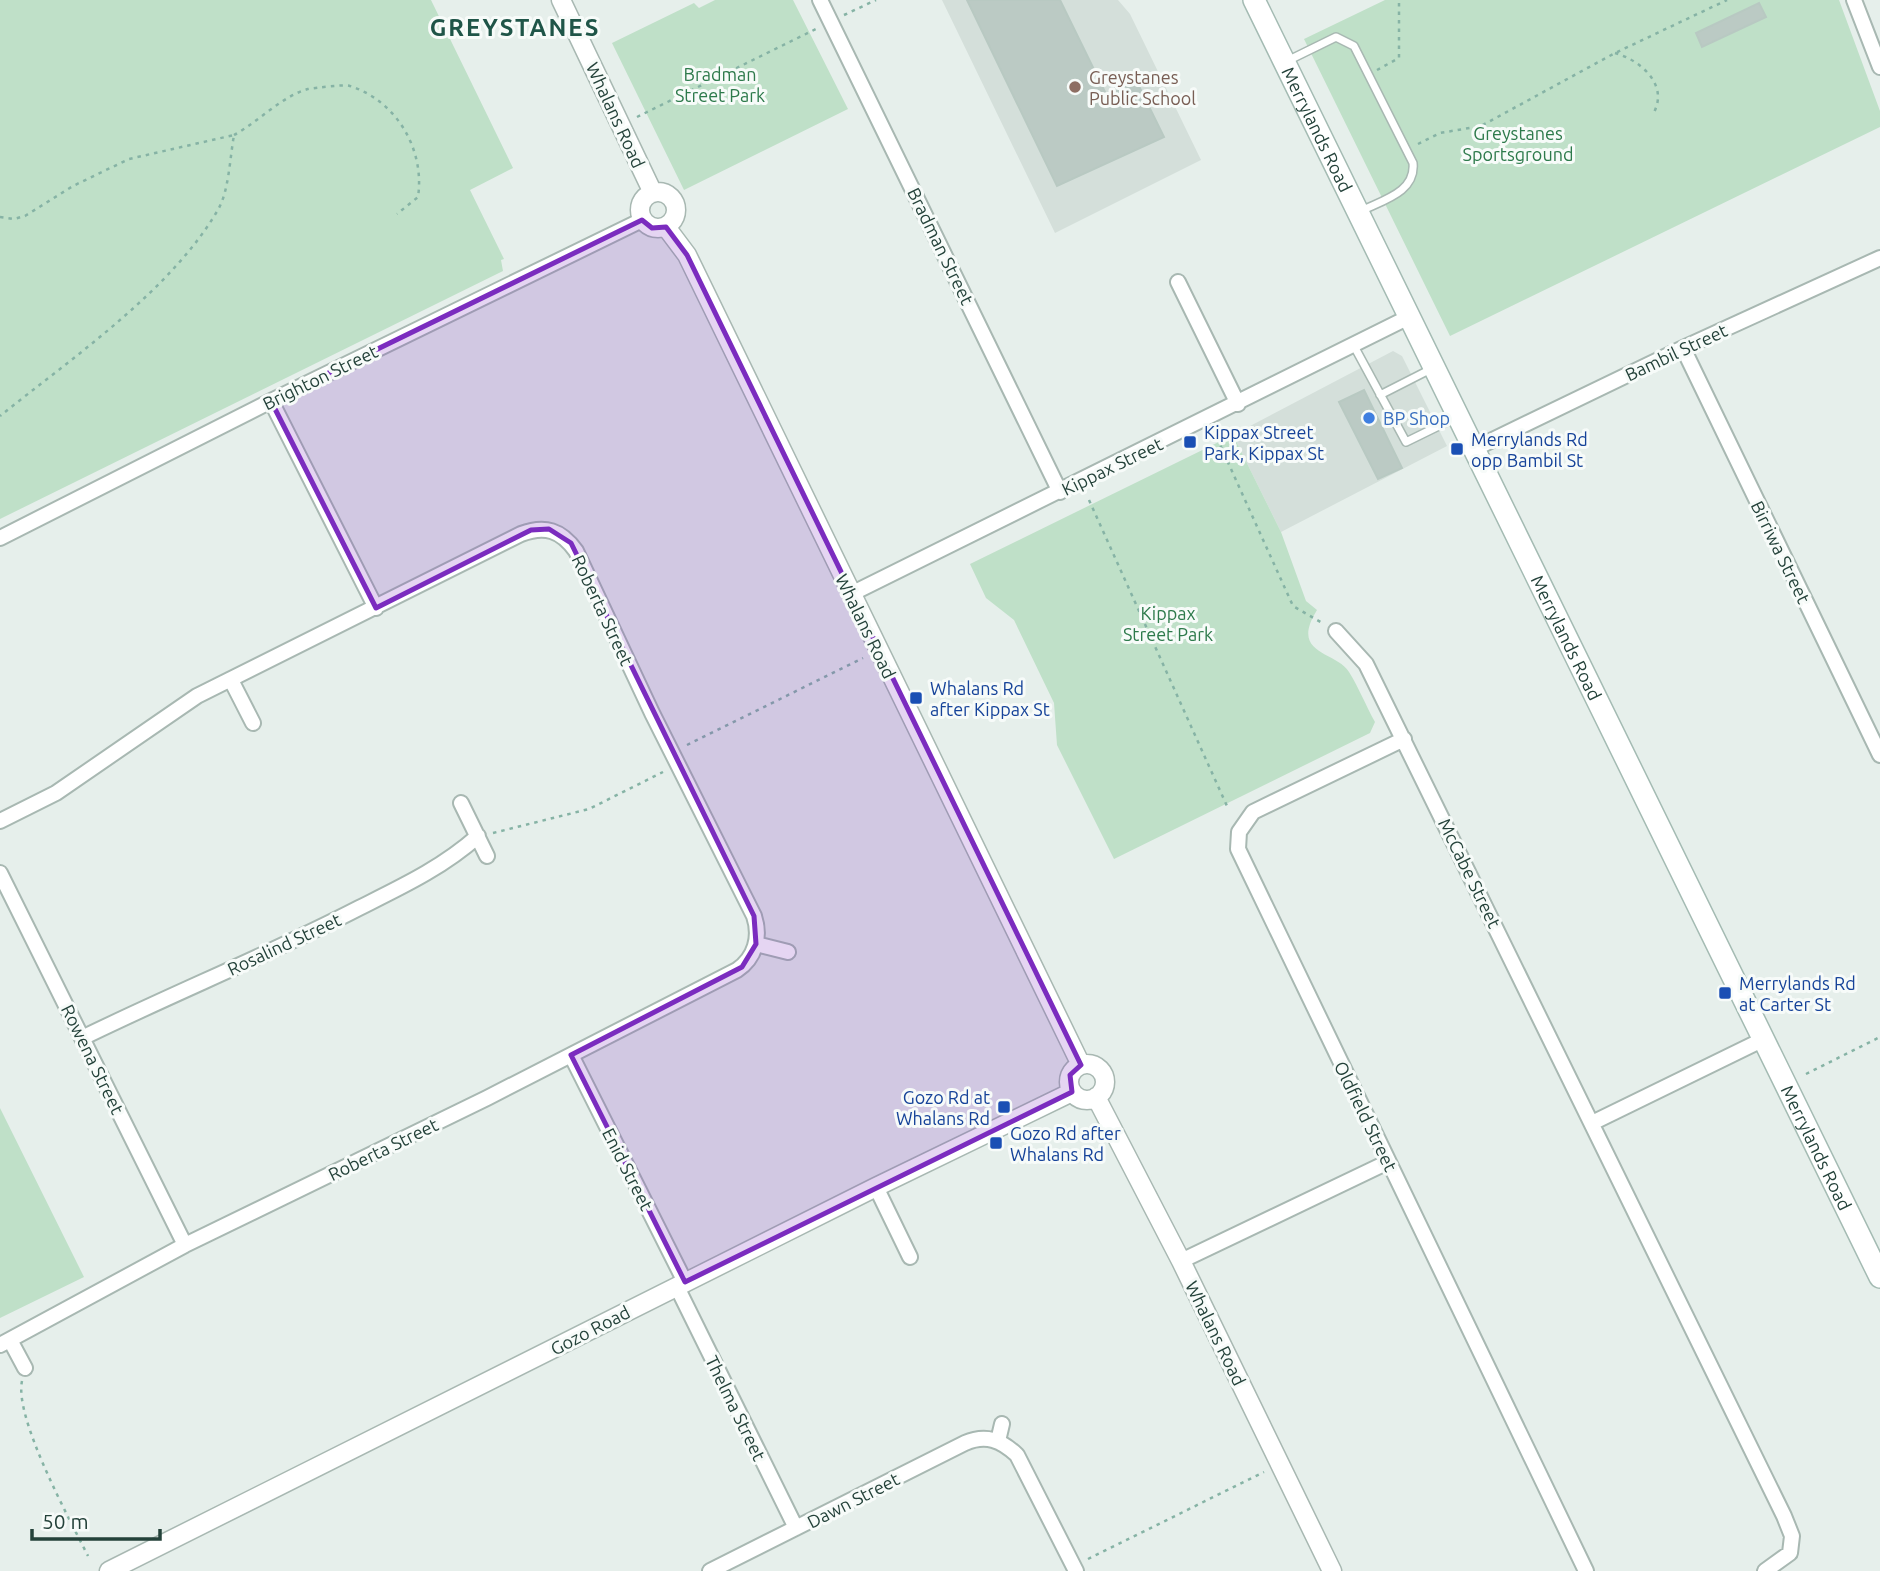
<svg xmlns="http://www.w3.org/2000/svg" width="1880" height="1571" font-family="Ubuntu,sans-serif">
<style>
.built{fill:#d4dfda}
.green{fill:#bfe0c8}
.building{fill:#bbcac4;stroke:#b8c9c2;stroke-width:2}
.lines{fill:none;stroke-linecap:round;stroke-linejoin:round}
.service-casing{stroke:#a8b8b2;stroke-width:10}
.minor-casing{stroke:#a8b8b2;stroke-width:18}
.tertiary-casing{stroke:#a8b8b2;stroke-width:21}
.secondary-casing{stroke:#a4bbb3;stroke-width:24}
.path{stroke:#86b3a5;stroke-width:2.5;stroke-dasharray:3.5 5;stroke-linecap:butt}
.service{stroke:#fff;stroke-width:7}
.minor{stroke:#fff;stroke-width:14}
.tertiary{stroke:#fff;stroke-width:18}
.secondary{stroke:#fff;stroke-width:21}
.marked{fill:#7b2cbf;fill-opacity:0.2;stroke:#7b2cbf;stroke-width:5;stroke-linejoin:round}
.education-dot{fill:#8d6e63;stroke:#f7fbf9;stroke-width:2.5}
.shop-dot{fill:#3f7fe0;stroke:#f7fbf9;stroke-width:2.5}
.transit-dot{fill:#1a4fb4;stroke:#f7fbf9;stroke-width:2.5}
.labels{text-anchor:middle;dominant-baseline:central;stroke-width:6;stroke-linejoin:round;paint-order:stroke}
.park-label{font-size:18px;fill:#2d7a4b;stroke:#f7fbf9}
.education-label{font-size:18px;fill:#785e54;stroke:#f7fbf9;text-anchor:start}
.street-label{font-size:18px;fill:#24423a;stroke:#f7fbf9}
.shop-label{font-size:18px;fill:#366cbe;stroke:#f7fbf9;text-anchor:start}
.transit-label{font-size:18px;fill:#164399;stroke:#f7fbf9;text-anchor:start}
.district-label{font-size:24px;font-weight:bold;letter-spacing:2px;fill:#1f5548;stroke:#f7fbf9}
</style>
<rect width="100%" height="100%" fill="#e6efeb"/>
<!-- built -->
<path class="built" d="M942 0H1118L1130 14 1201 160 1055 233Z
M1393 351 1402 356 1447 446 1281 532 1233 435Z"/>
<!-- green -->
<path class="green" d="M0 0H431L513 168 470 190 504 259 501 260 503 271 0 519Z
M715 0H793L848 109 684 190 612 43 694 3 699 8Z
M1385 0H1839L1880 111V127L1450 336 1304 39Z
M1233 435 1281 532 1306 601 1317 610C1289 655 1336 651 1349 672 1359 688 1366 706 1375 722L1370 733 1114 859 1057 745 1054 703 1014 620 986 598 970 564Z
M0 1108 84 1277 0 1318Z"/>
<!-- building -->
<path class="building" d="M967 0H1060L1106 94 1136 80 1164 137 1057 186Z
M1759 3 1766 17 1702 47 1696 33Z
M1364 390 1402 468 1378 479 1339 402Z"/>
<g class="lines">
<!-- service casing -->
<g class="service-casing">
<path id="service" d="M1285 62 1336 37 1354 46 1413 163C1416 192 1383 200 1361 211
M1354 346 1406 442 1457 417
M1380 395 1433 368"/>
</g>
<!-- minor casing -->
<g class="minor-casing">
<path id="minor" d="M820 0 1060 492
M1854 0 1880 67
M1178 282 1238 404
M1683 348 1880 755
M271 401 376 608
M1474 449 1683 348 1880 258
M0 538 271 401 642 220
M851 594 1409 317
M1336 631 1366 664 1784 1516 1792 1536 1790 1553 1765 1571
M231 680 253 723
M1404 739 1253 812 1239 832 1238 849 1586 1571
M461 803 487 856
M0 821 56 793 197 696 521 534C545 525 561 530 576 551L652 713 754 916C761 937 755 958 737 970L487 1098 185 1245 0 1345
M0 873 185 1245
M756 944 788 952
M82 1038C174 993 268 955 359 908 401 887 442 868 478 836
M571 1055 685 1282
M1592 1123 1764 1039
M876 1187 910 1257
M1181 1261 1388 1162
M677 1287 796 1528
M10 1340 25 1368
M998 1441 1002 1424
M710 1571 965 1443C986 1434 1001 1440 1017 1455L1076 1571"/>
</g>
<!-- tertiary casing -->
<g class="tertiary-casing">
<path id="tertiary" d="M561 0 653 193
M640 210a18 18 0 1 1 36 0a18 18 0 1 1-36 0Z
M666 227 687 255 1081 1065
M1069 1082a18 18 0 1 1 36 0a18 18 0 1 1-36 0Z
M1096 1097 1181 1261 1332 1571
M109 1571 876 1187 1072 1092"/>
</g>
<!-- secondary casing -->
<g class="secondary-casing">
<g id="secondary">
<path id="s1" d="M1254 0 1880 1277"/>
</g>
</g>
<!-- path -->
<path class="path" d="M844 15 876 0
M1615 53C1640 60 1670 85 1653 114
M1377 70 1399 58V0
M637 117 816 29
M234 135C258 122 282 96 308 89 314 88 345 84 350 86 397 101 425 150 418 197L397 214
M1418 144 1440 133 1481 126 1615 53 1727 0
M0 217 14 219 25 216 73 186 129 159 234 135C230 157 229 189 219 208 173 289 72 358 0 416
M1217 438 1293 606 1324 624
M1089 500 1227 806
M687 745 863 658
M493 833 589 809 663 772
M1806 1074 1880 1037
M22 1381C14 1418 70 1520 88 1556
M1088 1559 1264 1472"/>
<!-- service -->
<use href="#service" class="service"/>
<!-- minor -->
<use href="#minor" class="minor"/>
<!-- tertiary -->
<use href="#tertiary" class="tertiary"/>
<!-- secondary -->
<use href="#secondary" class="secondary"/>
</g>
<!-- marked area -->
<path class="marked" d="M642 220 652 228 666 227 687 255 1081 1065 1070 1075 1072 1092 685 1282 571 1055 742 967 756 944 754 916 571 543 549 529 531 530 376 608 271 401Z"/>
<!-- markers -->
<circle class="education-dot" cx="1075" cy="87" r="7"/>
<circle class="shop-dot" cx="1369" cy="418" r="7"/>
<g class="transit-dot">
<rect x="1183" y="435" width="14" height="14" rx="3.5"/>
<rect x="1450" y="442" width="14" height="14" rx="3.5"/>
<rect x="909" y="691" width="14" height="14" rx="3.5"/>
<rect x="1718" y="986" width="14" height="14" rx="3.5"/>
<rect x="997" y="1100" width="14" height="14" rx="3.5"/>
<rect x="989" y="1136" width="14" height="14" rx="3.5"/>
</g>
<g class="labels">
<!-- park labels -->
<g class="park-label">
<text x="720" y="74">Bradman<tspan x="720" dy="21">Street Park</tspan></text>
<text x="1518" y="133">Greystanes<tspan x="1518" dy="21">Sportsground</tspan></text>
<text x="1168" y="613">Kippax<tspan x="1168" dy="21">Street Park</tspan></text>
</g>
<!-- education labels -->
<g class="education-label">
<text x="1089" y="77">Greystanes<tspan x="1089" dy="21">Public School</tspan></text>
</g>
<!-- street labels -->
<g class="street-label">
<text transform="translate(616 115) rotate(65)">Whalans Road</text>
<text stroke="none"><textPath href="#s1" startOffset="144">Merrylands Road</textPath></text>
<text transform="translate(941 246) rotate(64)">Bradman Street</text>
<text transform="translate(1676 352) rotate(-25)">Bambil Street</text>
<text transform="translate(320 377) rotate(-26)">Brighton Street</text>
<text transform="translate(1112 466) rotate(-26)">Kippax Street</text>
<text transform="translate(1781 552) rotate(64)">Birriwa Street</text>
<text transform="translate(603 610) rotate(65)">Roberta Street</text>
<text transform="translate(866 626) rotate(64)">Whalans Road</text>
<text stroke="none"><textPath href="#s1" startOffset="710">Merrylands Road</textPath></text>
<text transform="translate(1470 873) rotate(64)">McCabe Street</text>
<text transform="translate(284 944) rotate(-25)">Rosalind Street</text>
<text transform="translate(93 1059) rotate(64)">Rowena Street</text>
<text transform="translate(1366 1116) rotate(64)">Oldfield Street</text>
<text stroke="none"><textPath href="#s1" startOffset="1278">Merrylands Road</textPath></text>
<text transform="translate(383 1149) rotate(-26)">Roberta Street</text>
<text transform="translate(628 1169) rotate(63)">Enid Street</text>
<text transform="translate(590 1330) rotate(-27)">Gozo Road</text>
<text transform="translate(1216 1333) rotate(64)">Whalans Road</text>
<text transform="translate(736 1408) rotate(64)">Thelma Street</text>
<text transform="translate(853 1500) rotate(-27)">Dawn Street</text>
</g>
<!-- shop labels -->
<g class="shop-label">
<text x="1383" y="418">BP Shop</text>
</g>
<!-- transit labels -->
<g class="transit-label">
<text x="1204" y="432">Kippax Street<tspan x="1204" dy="21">Park, Kippax St</tspan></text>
<text x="1471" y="439">Merrylands Rd<tspan x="1471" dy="21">opp Bambil St</tspan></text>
<text x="930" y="688">Whalans Rd<tspan x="930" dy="21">after Kippax St</tspan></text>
<text x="1739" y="983">Merrylands Rd<tspan x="1739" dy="21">at Carter St</tspan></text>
<text x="990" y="1097" text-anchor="end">Gozo Rd at<tspan x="990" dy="21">Whalans Rd</tspan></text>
<text x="1010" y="1133">Gozo Rd after<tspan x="1010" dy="21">Whalans Rd</tspan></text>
</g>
<!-- district labels -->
<g class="district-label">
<text x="515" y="27">GREYSTANES</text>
</g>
</g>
<!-- scale -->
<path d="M32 1529v10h128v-10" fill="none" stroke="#24423a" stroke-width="3.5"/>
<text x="42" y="1529" font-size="21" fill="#24423a" stroke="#f7fbf9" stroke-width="5" paint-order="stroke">50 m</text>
</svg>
